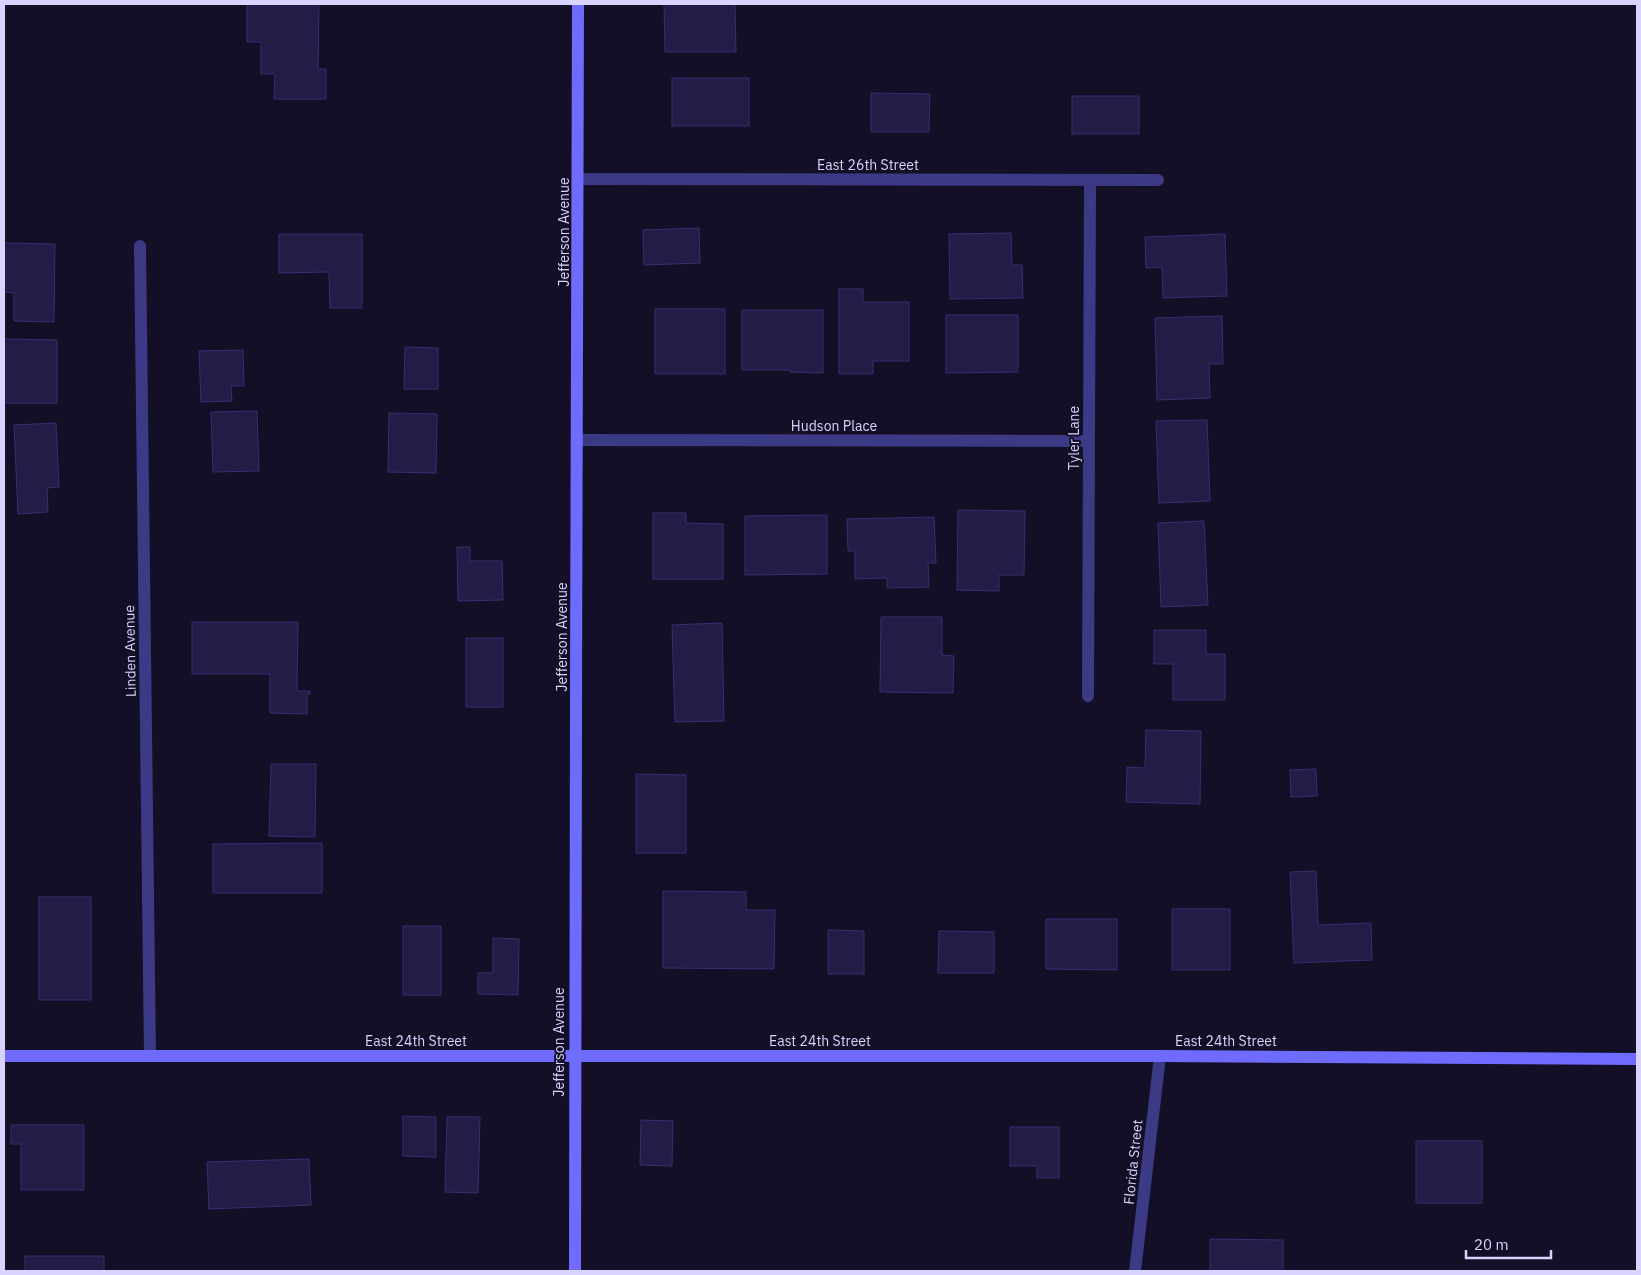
<svg xmlns="http://www.w3.org/2000/svg" width="1641" height="1275" font-family="'IBM Plex Sans',sans-serif">
<style>
.building{fill:#241b47;stroke:#3b2d73}
.lines{fill:none;stroke-linecap:round;stroke-linejoin:round}
.street{stroke:#3d3a85;stroke-width:12}
.secondary{stroke:#6f6bff;stroke-width:12}
.labels{text-anchor:middle;dominant-baseline:central;stroke-width:4;stroke-linejoin:round;paint-order:stroke}
.street-label{font-size:14px;fill:#d9d4ff;stroke:#130f26}
</style>
<rect width="100%" height="100%" fill="#130f26"/>
<!-- building -->
<path class="building" d="M247 4H319L318 69H326V99H274L275 74H261V42H247Z
M664 4H735L736 52H665Z
M672 78H749V126H672Z
M871 93 930 94 929 132H871Z
M1072 96H1139V134H1072Z
M699 228 700 263 644 265 643 230Z
M1011 233 1012 265H1022L1023 298 950 299 949 234Z
M279 234H362V308H330L329 272 279 273Z
M1225 234 1227 296 1163 298 1162 267 1146 268 1145 237Z
M4 243 55 244 54 322 14 321V293L4 292Z
M839 289H863V302H909V361H873V374H839Z
M655 309H725V374H655Z
M742 310H823V373L790 372V370H742Z
M946 315H1018V372L946 373Z
M1222 316 1223 364H1209L1210 398 1157 400 1155 318Z
M4 339 57 340V403H4Z
M405 347 438 348V389H404Z
M243 350 244 386H231L232 401 201 402 199 351Z
M257 411 259 471 213 472 211 412Z
M389 413 437 414 436 473 388 472Z
M1207 420 1210 501 1159 503 1156 421Z
M56 423 59 487 47 488 48 512 18 514 14 425Z
M958 510 1025 511 1024 575H999V591L957 590Z
M653 513H686V523L723 524V579H653Z
M827 515V574L745 575V516Z
M934 517 936 563H928L929 587 887 588V578L855 579V551H848L847 519Z
M1204 521 1208 605 1161 607 1158 523Z
M457 547H470V561H502L503 600 458 601Z
M881 617H942V655L954 656 953 693 880 692Z
M192 622H298L297 691H310V694H307V714L270 713V674H192Z
M722 623 724 721 675 722 672 625Z
M1154 630H1206V654H1225V700H1173V664H1154Z
M466 638H503V707H466Z
M1146 730 1201 731 1200 804 1126 802 1127 767 1145 768Z
M271 764H316L315 837 269 836Z
M1316 769 1317 796 1291 797 1290 770Z
M636 774 686 775V853H636Z
M322 843V893H213V844Z
M1316 871 1318 925 1371 923 1372 960 1294 963 1290 872Z
M663 891 746 892V910H775L774 969 663 968Z
M39 897H91V1000H39Z
M1172 909H1230V970H1172Z
M1046 919H1117V970L1046 969Z
M403 926H441V995H403Z
M828 930 864 931V974H828Z
M939 931 994 932V973H938Z
M493 938 519 939 518 995 478 994V973H493Z
M403 1116 436 1117V1157L403 1156Z
M447 1117H480L478 1193 445 1192Z
M641 1120 673 1121 672 1166 640 1165Z
M11 1125H84V1190H21V1144H11Z
M1010 1127H1059V1178H1037V1166H1010Z
M1416 1141H1482V1203H1416Z
M309 1159 311 1205 209 1209 207 1162Z
M1210 1239 1283 1240V1271H1210Z
M25 1256H104V1271H25Z"/>
<g class="lines">
<!-- street -->
<path class="street" d="M579 179 1158 180
M140 246 150 1056
M578 440 1089 441
M1088 696 1090 180
M1135 1271 1160 1056"/>
<!-- secondary -->
<path class="secondary" d="M4 1056H1160L1637 1059
M575 1271C572 849 580 426 578 4"/>
</g>
<g class="labels">
<!-- street labels -->
<g class="street-label">
<text x="868" y="165">East 26th Street</text>
<text transform="translate(564 232) rotate(-90)">Jefferson Avenue</text>
<text x="834" y="426">Hudson Place</text>
<text transform="translate(1074 438) rotate(-90)">Tyler Lane</text>
<text transform="translate(562 637) rotate(-90)">Jefferson Avenue</text>
<text transform="translate(130 651) rotate(-91)">Linden Avenue</text>
<text x="416" y="1041">East 24th Street</text>
<text x="820" y="1041">East 24th Street</text>
<text x="1226" y="1041">East 24th Street</text>
<text transform="translate(559 1042) rotate(-90)">Jefferson Avenue</text>
<text transform="translate(1133 1162) rotate(-84)">Florida Street</text>
</g>
</g>
<!-- border -->
<rect width="1641" height="1275" fill="none" stroke="#d9d4ff" stroke-width="10"/>
<!-- scale -->
<path d="M1466 1250v8h85v-8" fill="none" stroke="#d9d4ff" stroke-width="2.5"/>
<text x="1474" y="1250" font-size="15" fill="#d9d4ff" stroke="#130f26" stroke-width="4" paint-order="stroke">20 m</text>
</svg>
